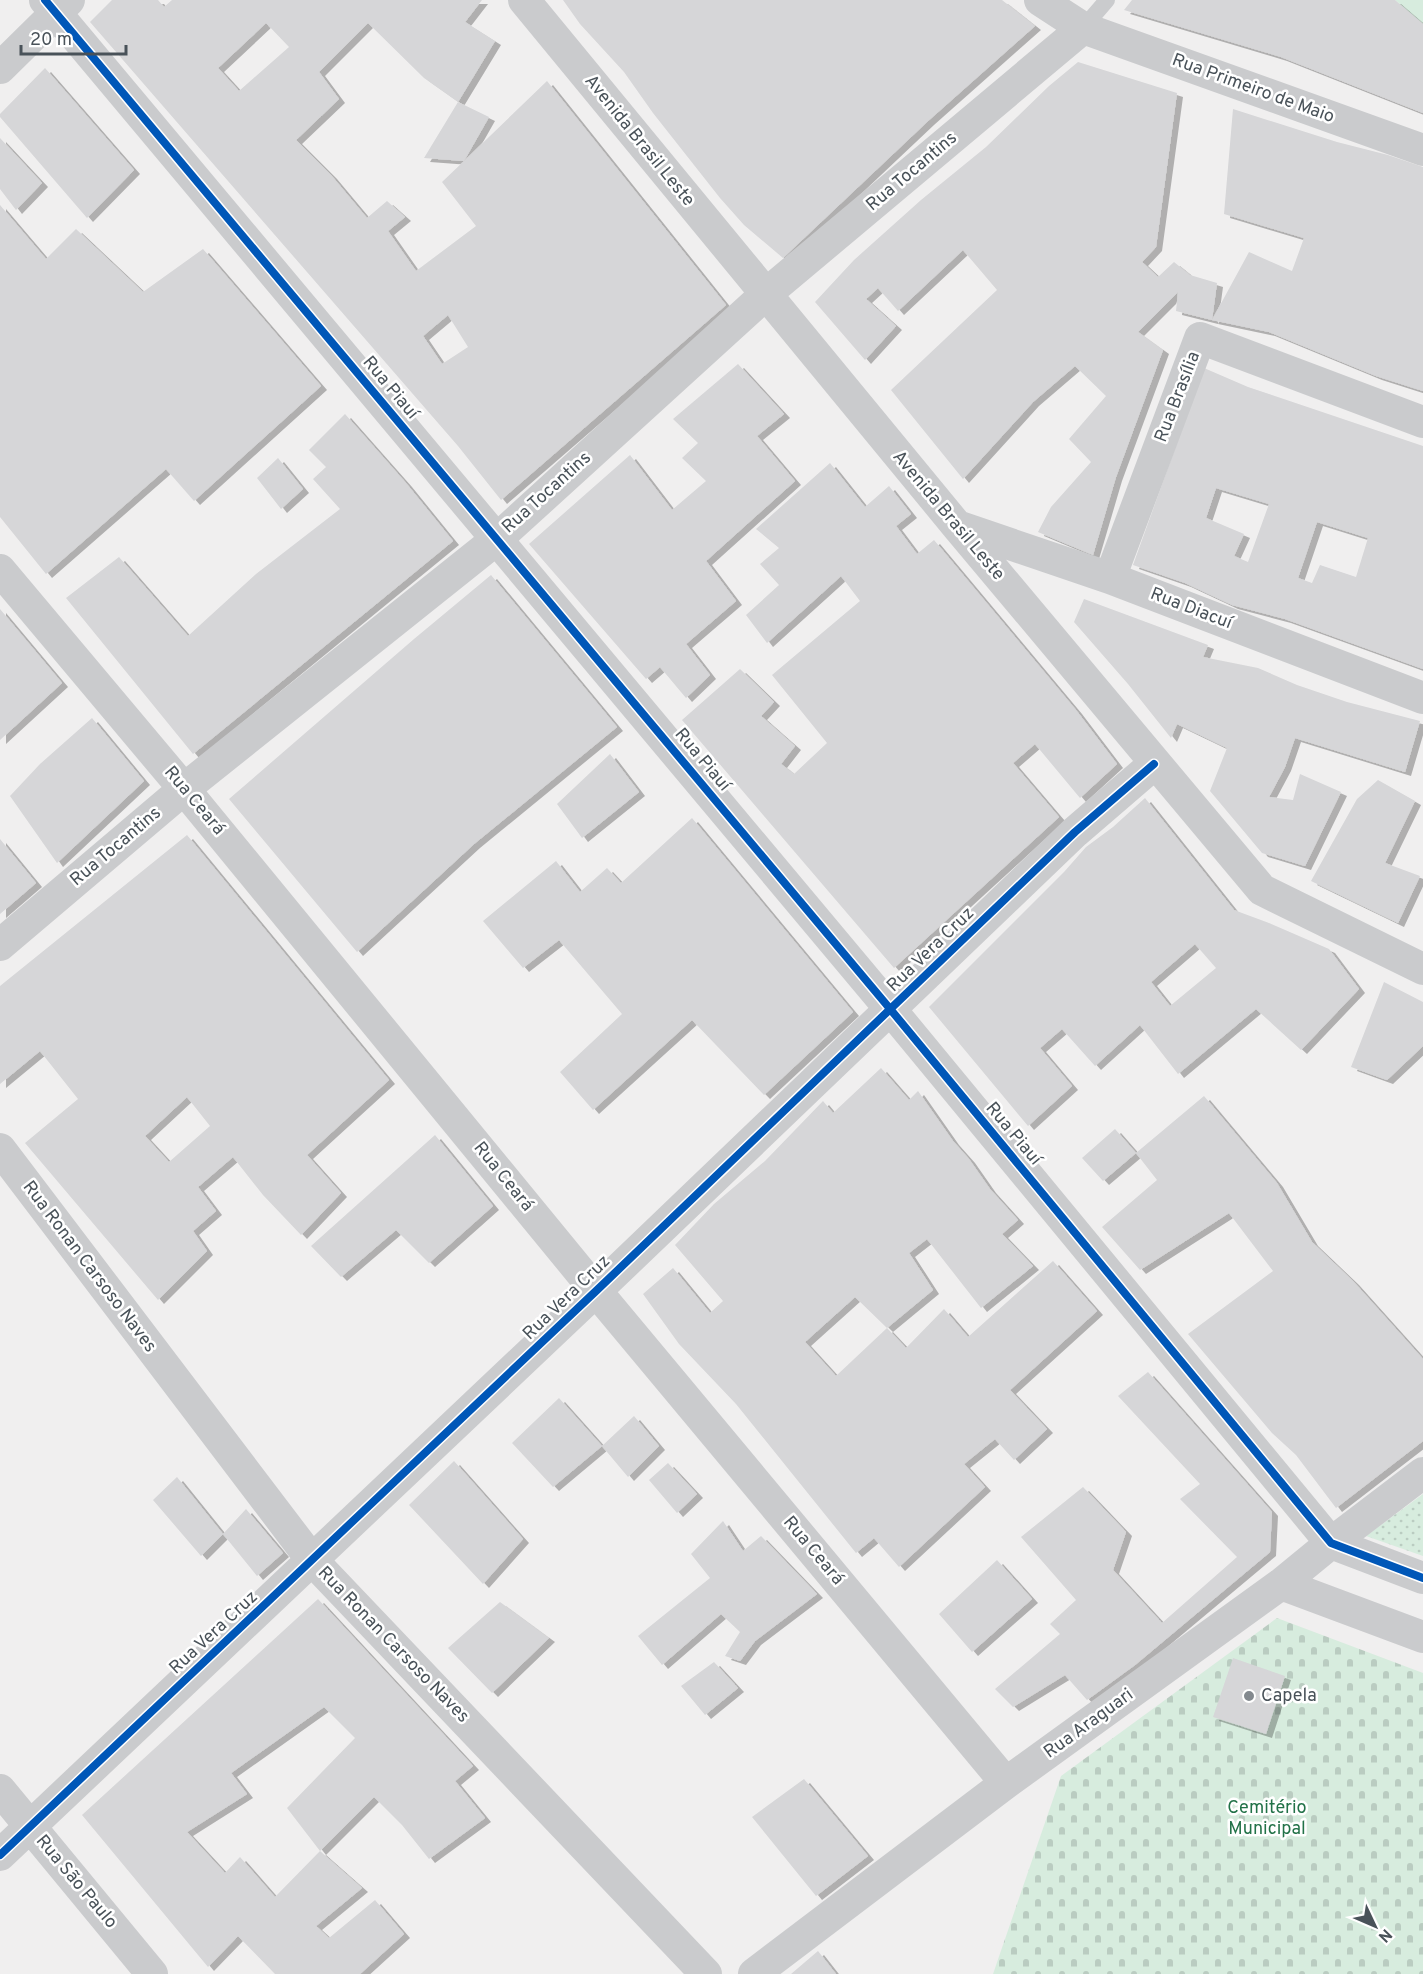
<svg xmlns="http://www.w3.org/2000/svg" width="1423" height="1974" font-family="Overpass,sans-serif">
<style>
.grass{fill:#d7ecde}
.cemetery{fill:url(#cemetery-stones)}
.park{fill:url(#park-dots)}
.building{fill:#d6d6d8;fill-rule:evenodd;filter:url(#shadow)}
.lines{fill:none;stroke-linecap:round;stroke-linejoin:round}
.service{stroke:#cacbcd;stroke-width:16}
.minor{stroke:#cacbcd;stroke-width:32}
.cycleway-casing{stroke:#fff;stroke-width:11}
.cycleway{stroke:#0057b8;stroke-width:8}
.poi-dot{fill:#83898e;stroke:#fff;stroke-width:2}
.labels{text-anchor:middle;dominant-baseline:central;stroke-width:5;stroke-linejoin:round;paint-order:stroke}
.street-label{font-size:18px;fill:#495259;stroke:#fff}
.poi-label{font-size:18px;fill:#495259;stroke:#fff;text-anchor:start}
.park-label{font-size:18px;fill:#227248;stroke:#fff}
</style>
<defs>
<pattern id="cemetery-stones" width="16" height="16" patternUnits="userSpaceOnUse" patternTransform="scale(1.5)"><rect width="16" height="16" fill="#d7ecde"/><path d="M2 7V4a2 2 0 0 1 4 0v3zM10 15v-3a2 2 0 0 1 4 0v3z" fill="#baccc1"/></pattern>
<pattern id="park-dots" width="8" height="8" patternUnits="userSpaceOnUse" patternTransform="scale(1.5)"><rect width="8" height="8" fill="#d7ecde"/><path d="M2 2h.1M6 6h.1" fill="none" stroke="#baccc1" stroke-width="1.8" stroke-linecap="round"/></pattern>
<filter id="shadow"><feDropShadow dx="6" dy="4" stdDeviation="0" flood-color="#0004"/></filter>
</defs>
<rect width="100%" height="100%" fill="#f0efef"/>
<!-- grass -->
<path class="grass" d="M1395 0H1423V24Z"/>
<!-- cemetery -->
<path class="cemetery" d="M1277 1618 1423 1673V1974H993L1061 1776Z"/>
<!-- park -->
<path class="park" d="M1423 1494V1556L1366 1536Z"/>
<!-- building -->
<path class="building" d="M112 0H158L164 7 172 0H482L465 22 495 41 458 102 489 117 464 161 547 81 726 305 501 500 458 446 90 22ZM266 23 289 47 239 91 218 68ZM368 23 424 78 458 102 424 158 464 161 442 182 476 226 416 271 388 231 405 217 387 201 367 218 331 175 296 140 339 99 319 72ZM448 315 468 347 442 364 423 336Z
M563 0H1002L1035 26 928 121 783 258 744 225 720 198 653 113 624 72 580 24Z
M1132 0H1395L1423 24V113L1281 57 1124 10Z
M1078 62 1177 93 1156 247 1142 262 1158 277 1174 262 1190 275 1217 283 1212 320 1176 311 1178 292 1138 332 1163 350 1116 477 1093 555 1038 532 1051 507 1091 462 1069 439 1106 396 1075 366 1033 402 963 479 891 390 997 290 963 250 898 311 878 288 866 299 896 326 865 360 815 302 854 260 921 200 986 147 1049 86Z
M45 68 134 170 87 218 0 117V114Z
M1233 109 1337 142 1388 155 1423 167V391L1376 376 1269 332 1212 320 1249 252 1292 271 1304 238 1224 214Z
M0 138 42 183 16 210 0 189Z
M0 205 46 259 76 229 143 292 203 249 321 386 194 501 166 469 46 574 0 517Z
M738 364 784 414 757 436 795 481 706 561 736 601 686 644 710 675 686 698 660 667 646 679 529 544 630 455 672 510 706 481 682 458 698 443 673 419Z
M1204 368 1248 387 1423 446V669L1285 619 1232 605 1185 583 1133 565ZM1216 488 1269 504 1248 562 1234 556 1244 534 1206 518ZM1317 522 1368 538 1356 577 1320 565 1312 583 1298 578Z
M345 414 406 483 453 541 193 754 66 598 119 557 188 636 256 574 340 509 313 479 326 467 309 450Z
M278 458 303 489 281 509 257 478Z
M830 463 865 507 889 486 911 514 896 526 917 554 934 540 1076 710 1117 764 1080 798 1035 744 1013 763 1059 817 894 968 682 720 740 669 774 702 761 716 795 746 781 764 794 774 827 743 772 675 860 601 841 576 767 643 746 615 779 585 760 564 779 548 756 529Z
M491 575 617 727 474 844 357 952 229 799 414 639Z
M1084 599 1208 645 1203 657 1258 668 1297 685 1347 702 1420 721 1405 772 1295 738 1285 767 1269 797 1293 800 1300 774 1341 792 1305 866 1262 853 1210 791 1227 748 1177 724 1171 738 1128 684 1074 622Z
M0 609 62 683 0 740Z
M92 718 144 781 57 863 10 796 40 764Z
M610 754 639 792 582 838 557 804Z
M1378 780 1415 801 1385 863 1420 876 1398 923 1311 881 1357 799Z
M1145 798 1234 910 1269 923 1329 949 1359 989 1301 1050 1256 1009 1178 1074 1140 1025 1095 1066 1062 1029 1040 1048 1072 1086 1028 1126 929 1007 1064 872 1086 847 1113 827ZM1195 944 1216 968 1170 1006 1151 982Z
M692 818 853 1012 764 1095 692 1020 593 1110 560 1072 622 1014 559 940 523 968 483 921 556 861 580 892 607 868 621 883Z
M187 835 389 1080 307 1155 341 1193 301 1235 263 1195 233 1157 198 1187 216 1211 193 1231 207 1251 158 1300 25 1143 78 1099 40 1051 0 1084V986ZM187 1097 210 1126 169 1162 145 1136Z
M0 839 36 883 0 914Z
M1384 982 1423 1002V1046L1387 1080 1351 1067Z
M881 1068 909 1100 918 1091 953 1141 969 1159 990 1189 1018 1220 1002 1234 1033 1266 981 1308 927 1239 909 1253 933 1290 887 1328 855 1297 805 1342 836 1376 887 1328 906 1348 944 1309 968 1337 1053 1261 1097 1311 1010 1390 1047 1429 1014 1460 995 1439 964 1464 985 1487 899 1567 874 1538 856 1553 736 1404 679 1344 643 1294 673 1268 710 1313 723 1301 675 1245 714 1204 765 1161 823 1101 833 1113Z
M1204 1096 1277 1183 1312 1242 1353 1281 1423 1359V1441L1336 1508 1296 1455 1272 1433 1188 1334 1273 1271 1229 1213 1140 1270 1102 1227 1157 1180 1136 1153 1103 1181 1082 1158 1115 1129 1136 1153Z
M435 1135 493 1206 429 1263 396 1230 341 1277 311 1246Z
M1148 1372 1272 1512 1270 1552 1135 1665 1087 1700 1065 1675 1013 1707 995 1689 1060 1634 1050 1624 1076 1600 1021 1537 1083 1487 1126 1532 1113 1570 1162 1623 1237 1557 1180 1499 1200 1484 1118 1396Z
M559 1398 602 1446 553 1487 512 1443Z
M634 1416 659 1446 628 1477 602 1446Z
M454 1461 523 1539 483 1584 409 1505Z
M668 1463 697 1494 677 1513 649 1480Z
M177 1477 223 1534 201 1556 153 1500Z
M246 1509 283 1553 257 1576 223 1534Z
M723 1521 743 1551 761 1536 817 1594 755 1641 740 1661 725 1656 740 1632 721 1614 662 1665 638 1636 710 1578 691 1554Z
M997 1560 1032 1599 972 1652 939 1614Z
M318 1599 473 1766 455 1781 485 1818 429 1859 402 1825 374 1797 320 1851 362 1888 316 1926 329 1938 375 1900 404 1934 360 1974H275L238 1936 208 1967 82 1815ZM324 1707 355 1738 287 1808 320 1851 275 1897 240 1857 225 1873 187 1832 247 1794 231 1773Z
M500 1602 549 1638 492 1693 448 1648Z
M1233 1658 1285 1676 1266 1734 1213 1717Z
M714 1662 738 1688 705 1715 681 1686Z
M804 1779 868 1856 816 1896 752 1817Z
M818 1951 836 1974H791Z"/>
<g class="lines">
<!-- service -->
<path class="service" d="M1083 28 1107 0"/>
<!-- minor -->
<path class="minor" d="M45 0 891 1010 1331 1543 1423 1578
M524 0 957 526 1262 890 1423 969
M1040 0 1083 28 1423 150
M0 68 69 0
M957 526 1110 578 1423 698
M0 570 184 789 596 1291 1006 1783
M1110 578 1200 338 1423 422
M0 945 184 789 497 539 766 294 1083 28
M0 1149 312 1560 706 1974
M1281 1584 1423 1637
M0 1790 152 1974
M0 1855 596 1291 1075 832 1154 764
M754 1974 1006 1783 1281 1584 1331 1543 1423 1473"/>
<!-- cycleway casing -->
<g class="cycleway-casing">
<path id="cycleway" d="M45 0 891 1010 1331 1543 1423 1578
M0 1855 596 1291 1075 832 1154 764"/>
</g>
<!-- cycleway -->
<use href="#cycleway" class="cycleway"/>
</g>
<!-- markers -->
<circle class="poi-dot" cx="1249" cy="1696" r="6"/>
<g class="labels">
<!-- street labels -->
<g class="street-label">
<text transform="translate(1253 89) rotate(20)">Rua Primeiro de Maio</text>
<text transform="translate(639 141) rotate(51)">Avenida Brasil Leste</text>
<text transform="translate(912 172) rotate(-40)">Rua Tocantins</text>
<text transform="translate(390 388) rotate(50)">Rua Piauí</text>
<text transform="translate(1178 397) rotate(-69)">Rua Brasília</text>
<text transform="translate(547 493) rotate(-42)">Rua Tocantins</text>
<text transform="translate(948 516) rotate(50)">Avenida Brasil Leste</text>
<text transform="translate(1191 609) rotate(21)">Rua Diacuí</text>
<text transform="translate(702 760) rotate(50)">Rua Piauí</text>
<text transform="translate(194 801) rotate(50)">Rua Ceará</text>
<text transform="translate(116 847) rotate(-40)">Rua Tocantins</text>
<text transform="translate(931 950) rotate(-44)">Rua Vera Cruz</text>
<text transform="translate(1013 1134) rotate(50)">Rua Piauí</text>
<text transform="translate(503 1177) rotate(51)">Rua Ceará</text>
<text transform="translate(89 1267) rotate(53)">Rua Ronan Carsoso Naves</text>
<text transform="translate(567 1298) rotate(-44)">Rua Vera Cruz</text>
<text transform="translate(813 1551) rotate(50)">Rua Ceará</text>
<text transform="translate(214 1633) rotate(-43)">Rua Vera Cruz</text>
<text transform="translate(393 1645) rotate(46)">Rua Ronan Carsoso Naves</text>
<text transform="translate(1089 1724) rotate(-36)">Rua Araguari</text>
<text transform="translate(76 1882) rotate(50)">Rua São Paulo</text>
</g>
<!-- poi labels -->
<g class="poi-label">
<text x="1261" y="1696">Capela</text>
</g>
<!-- park labels -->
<g class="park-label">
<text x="1267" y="1808">Cemitério<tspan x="1267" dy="21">Municipal</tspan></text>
</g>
</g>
<!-- north arrow -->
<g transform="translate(1375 1926) rotate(134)" stroke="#ffffff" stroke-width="4.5" paint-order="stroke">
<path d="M0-4.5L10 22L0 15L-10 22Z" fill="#495259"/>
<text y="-9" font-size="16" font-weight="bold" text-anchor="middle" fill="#495259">N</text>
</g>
<!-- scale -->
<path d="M21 45v9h105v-9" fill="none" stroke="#495259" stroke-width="3"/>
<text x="30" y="45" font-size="18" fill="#495259" stroke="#ffffff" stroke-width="4.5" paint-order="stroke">20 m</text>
</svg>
